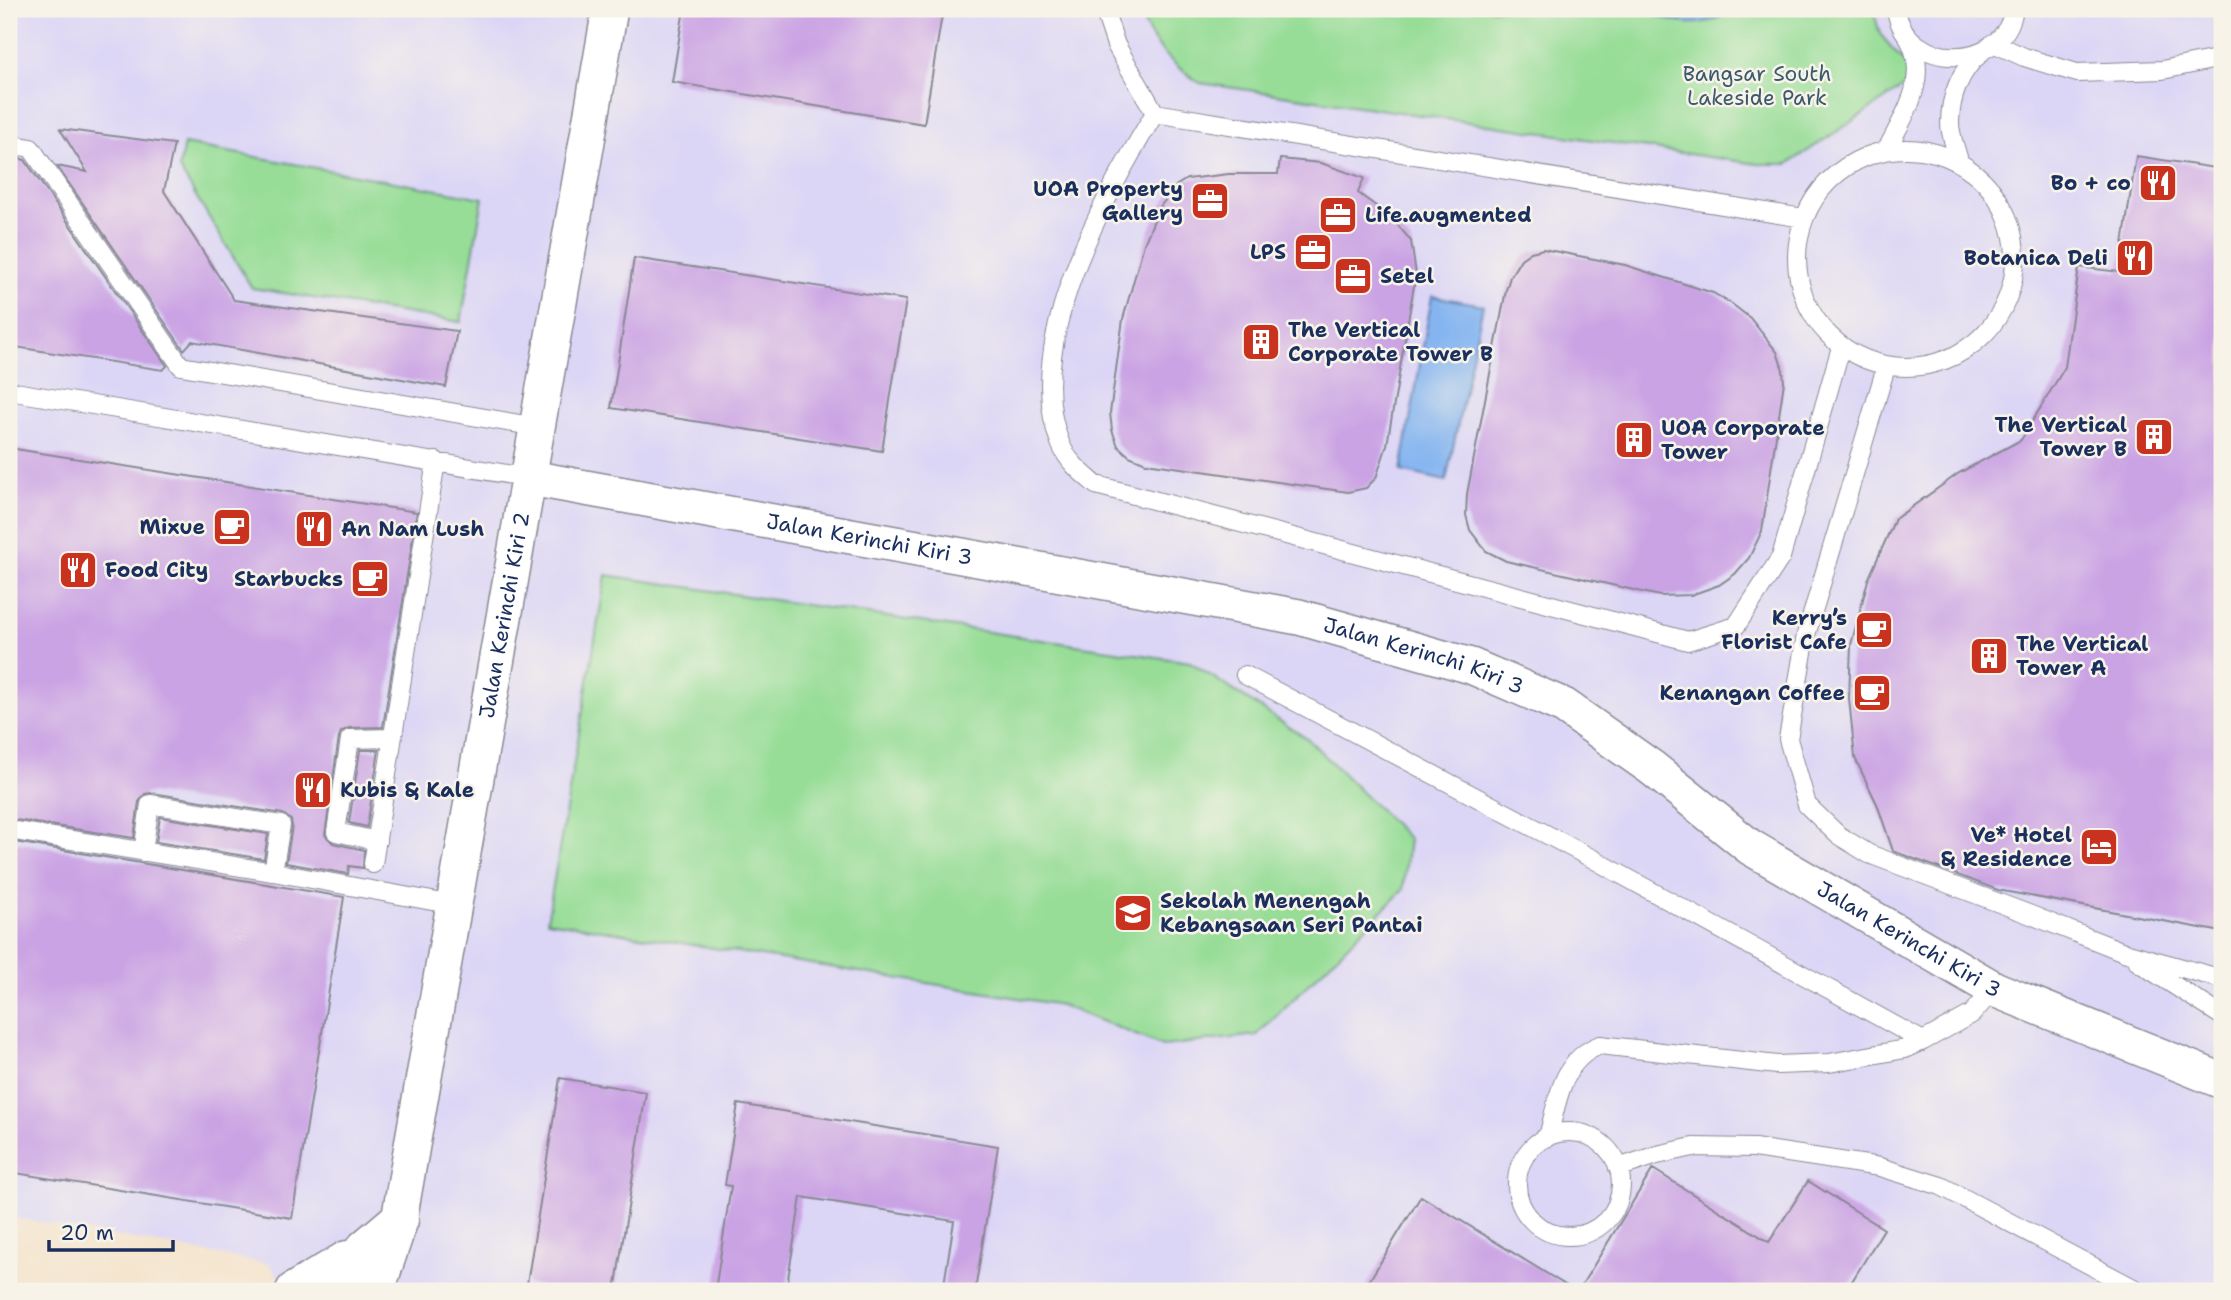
<svg xmlns="http://www.w3.org/2000/svg" width="2231" height="1300" font-family="'Shantell Sans',sans-serif">
<style>
.built{fill:#dcd6f6}
.green{fill:#97dd97;stroke:#59867a;stroke-width:2}
.water{fill:#85b5f0;stroke:#5072a7;stroke-width:2}
.building{fill:#caa3e4}
.lines{fill:none;stroke-linecap:round;stroke-linejoin:round}
.service-casing{stroke:#888994;stroke-width:20}
.minor-casing{stroke:#888994;stroke-width:38}
.tertiary-casing{stroke:#888994;stroke-width:41}
.service{stroke:#fff;stroke-width:18}
.minor{stroke:#fff;stroke-width:35}
.tertiary{stroke:#fff;stroke-width:38}
.labels{text-anchor:middle;dominant-baseline:central;stroke-width:5;stroke-linejoin:round;paint-order:stroke}
.park-label{font-size:21px;fill:#3a5a6c;stroke:#f7f3e8}
.poi-label{font-size:21px;font-weight:bold;fill:#1b2f5e;stroke:#f7f3e8;text-anchor:end}
.street-label{font-size:21px;fill:#1b2f5e;stroke:#f7f3e8}
</style>
<rect width="100%" height="100%" fill="#f7f3e8"/>
<filter id="ink" filterUnits="userSpaceOnUse"><feTurbulence type="fractalNoise" baseFrequency=".0143" numOctaves="2"/><feDisplacementMap in="SourceGraphic" scale="14" xChannelSelector="R" yChannelSelector="G"/><feConvolveMatrix kernelMatrix="1 2 1 2 8 2 1 2 1" color-interpolation-filters="sRGB"/></filter>
<filter id="wash" filterUnits="userSpaceOnUse"><feTurbulence type="fractalNoise" baseFrequency=".00686" numOctaves="4" result="noise"/><feDisplacementMap in="SourceGraphic" scale="28" xChannelSelector="R" yChannelSelector="G"/><feGaussianBlur stdDeviation="1.57" result="paint"/><feColorMatrix in="noise" values="0 0 0 0 0 0 0 0 0 0 0 0 0 0 0 0 0 1.4 0 .05"/><feComposite in="paint" operator="in"/></filter>
<g filter="url(#wash)">
<rect width="100%" height="100%" fill="#f4e3cb"/>
<!-- built -->
<path class="built" d="M9 9H2222V1291H289L269 1264 9 1217Z"/>
<!-- green -->
<path class="green" d="M1141 9H1873L1880 34 1909 68 1905 86 1788 164H1757L1200 83C1175 67 1145 40 1141 9Z
M184 144 483 198 461 322 252 288 179 168Z
M606 575 1190 662 1309 740 1409 839 1403 890 1257 1035 1163 1046 1061 1005 547 921Z"/>
<!-- water -->
<path class="water" d="M1642 9H1734C1704 31 1674 25 1642 9Z
M1432 296 1483 305 1446 481 1401 471Z"/>
<g id="blocks">
<!-- building -->
<path class="building" d="M684 9H943L924 124 672 82Z
M60 129 174 144 164 191 234 300 457 331 446 387 192 341 184 350 57 166 87 172Z
M9 156 25 160 167 366 163 370 9 346Z
M2136 156 2222 169V932L1998 890 1893 851 1877 804 1855 758 1849 698 1851 645 1868 580 1895 519 1959 473 2021 440 2065 367 2079 267 2119 272Z
M1280 159 1321 163 1364 178 1358 193 1391 217 1411 241 1416 274 1387 445 1376 478 1366 488 1348 492 1146 463 1129 456 1118 446 1112 430 1110 413 1123 319 1144 244 1159 208 1177 185 1187 179 1229 174H1278Z
M1543 249 1625 265 1713 293 1732 304 1750 318 1777 352 1783 370 1784 382 1762 531 1749 558 1735 574 1719 585 1691 595 1660 596 1506 561 1486 551 1470 530 1466 515 1467 494 1506 290 1510 277 1521 259 1531 252Z
M634 258 906 300 882 451 611 408Z
M9 448 417 512 383 727 349 728 341 732 339 737 325 835 333 843 364 850 363 868 349 866 348 874 286 863 292 826 291 820 283 814 152 793 145 794 139 802 134 838 9 819Z
M360 750H379L367 827 349 823Z
M160 817 268 834 264 859 156 842Z
M9 841 344 897 292 1218 9 1172Z
M560 1078 646 1092 615 1291H571L527 1284Z
M738 1104 998 1146 975 1291H943L954 1221 801 1197 786 1291H715L731 1186 725 1185Z
M1653 1169 1769 1242 1808 1181 1884 1229 1846 1291H1578Z
M1421 1196 1575 1291H1363Z"/>
</g>
</g>
<g filter="url(#ink)">
<use href="#blocks" fill-opacity="0" stroke="#888994" stroke-width="2"/>
<g class="lines">
<!-- service casing -->
<g class="service-casing">
<path id="service" d="M1104 9 1116 45 1155 113
M1896 9C1905 72 2004 72 2014 9
M1993 43 2024 57 2077 73 2162 70 2222 58
M1155 113C1104 196 1020 347 1061 445 1068 462 1082 473 1096 485L1688 641 1736 626 1781 557 1841 347
M1155 113 1803 218
M9 144 31 148 181 366 537 427
M1797 258a109 109 0 1 1 218 0a109 109 0 1 1-218 0Z
M1887 149C1905 114 1930 78 1909 39
M1959 161C1956 149 1950 135 1950 123 1950 98 1960 70 1980 54
M1886 367 1806 635 1788 739 1807 805 1838 835 1869 854 2031 915 2124 952 2222 979
M9 391 530 478
M1245 675 1593 859 1923 1041
M9 830 273 872 454 905
M377 841 336 832 350 739 392 738
M143 852 150 804 281 825 273 872
M373 864 436 461
M2138 962 2222 1016
M1517 1184a52 52 0 1 1 104 0a52 52 0 1 1-104 0Z
M1548 1137C1558 1100 1561 1060 1600 1045L1777 1065 1829 1063 1905 1049 1923 1041 1972 1014 1994 989
M1618 1168 1657 1155 1693 1147 1754 1148 1880 1167 1941 1186 2139 1291"/>
</g>
<!-- minor casing -->
<g class="minor-casing">
<g id="minor">
<path id="s1" d="M530 478 1299 617 1471 666 1564 706 1652 768 1750 847 1994 989 2222 1081"/>
<path id="s2" d="M399 1220 610 9"/>
</g>
</g>
<!-- tertiary casing -->
<g class="tertiary-casing">
<path id="tertiary" d="M295 1291 347 1260
M329 1291 366 1248 399 1220
M375 1291 398 1222"/>
</g>
<!-- service -->
<use href="#service" class="service"/>
<!-- minor -->
<use href="#minor" class="minor"/>
<!-- tertiary -->
<use href="#tertiary" class="tertiary"/>
</g>
</g>
<!-- icons -->
<defs>
<g id="restaurant-square" transform="scale(2.0125)"><rect x="-9" y="-9" width="18" height="18" rx="4" fill="#c8321e" stroke="#f7f3e8"/><path d="M-5-6h1v4h1v-4h1v4h1v-4h1v5L-1.5 .5V6h-2V.5L-5-1ZM5-6V6H3V1.5H1.5Q1.5-4 5-6Z" fill="#fff"/></g>
<g id="office-square" transform="scale(2.0125)"><rect x="-9" y="-9" width="18" height="18" rx="4" fill="#c8321e" stroke="#f7f3e8"/><path d="M-6-3h4V-5.5h4V-3h4V5H-6ZM-1-4.5V-3h2v-1.5ZM-6 0V1H6V0Z" fill="#fff"/></g>
<g id="building-square" transform="scale(2.0125)"><rect x="-9" y="-9" width="18" height="18" rx="4" fill="#c8321e" stroke="#f7f3e8"/><path d="M-4-6H4V6H1V3H-1V6H-4ZM-2.5-4.3h1.7v1.8h-1.7ZM.8-4.3h1.7v1.8H.8ZM-2.5-1h1.7V.8h-1.7ZM.8-1h1.7V.8H.8Z" fill="#fff"/></g>
<g id="cafe-square" transform="scale(2.0125)"><rect x="-9" y="-9" width="18" height="18" rx="4" fill="#c8321e" stroke="#f7f3e8"/><path d="M-5.5-4.5H6V0H3Q3 3.5 0 3.5H-2.5Q-5.5 3.5-5.5 0ZM3-3.2v2h1.7v-2ZM-6 4.5H4V6H-6Z" fill="#fff"/></g>
<g id="hotel-square" transform="scale(2.0125)"><rect x="-9" y="-9" width="18" height="18" rx="4" fill="#c8321e" stroke="#f7f3e8"/><path d="M-6-4.5h1.5V1H6V5H4.5V3h-9V5H-6ZM-4 0a1.8 1.8 0 1 1 3.6 0ZM.5 0V-2.5h3Q6-2.5 6 0Z" fill="#fff"/></g>
<g id="school-square" transform="scale(2.0125)"><rect x="-9" y="-9" width="18" height="18" rx="4" fill="#c8321e" stroke="#f7f3e8"/><path d="M0-5L7-2L0 1L-7-2ZM-4 1L0 2.5L4 1V4Q0 6-4 4Z" fill="#fff"/></g>
</defs>
<g fill-rule="evenodd">
<use href="#restaurant-square" x="2158" y="183"/>
<use href="#office-square" x="1210" y="201"/>
<use href="#office-square" x="1338" y="215"/>
<use href="#office-square" x="1313" y="252"/>
<use href="#restaurant-square" x="2135" y="258"/>
<use href="#office-square" x="1353" y="276"/>
<use href="#building-square" x="1261" y="342"/>
<use href="#building-square" x="2154" y="437"/>
<use href="#building-square" x="1634" y="440"/>
<use href="#cafe-square" x="232" y="527"/>
<use href="#restaurant-square" x="314" y="529"/>
<use href="#restaurant-square" x="78" y="570"/>
<use href="#cafe-square" x="370" y="579"/>
<use href="#cafe-square" x="1874" y="630"/>
<use href="#building-square" x="1989" y="656"/>
<use href="#cafe-square" x="1872" y="693"/>
<use href="#restaurant-square" x="313" y="790"/>
<use href="#hotel-square" x="2099" y="847"/>
<use href="#school-square" x="1133" y="913"/>
</g>
<g class="labels">
<!-- park labels -->
<g class="park-label">
<text x="1757" y="74">Bangsar South<tspan x="1757" dy="24">Lakeside Park</tspan></text>
</g>
<!-- poi labels -->
<g class="poi-label">
<text x="2131" y="183">Bo + co</text>
<text x="1183" y="189">UOA Property<tspan x="1183" dy="24">Gallery</tspan></text>
<text x="1365" y="215" text-anchor="start">Life.augmented</text>
<text x="1286" y="252">LPS</text>
<text x="2108" y="258">Botanica Deli</text>
<text x="1380" y="276" text-anchor="start">Setel</text>
<text x="1288" y="330" text-anchor="start">The Vertical<tspan x="1288" dy="24">Corporate Tower B</tspan></text>
<text x="2127" y="425">The Vertical<tspan x="2127" dy="24">Tower B</tspan></text>
<text x="1661" y="428" text-anchor="start">UOA Corporate<tspan x="1661" dy="24">Tower</tspan></text>
<text x="205" y="527">Mixue</text>
<text x="341" y="529" text-anchor="start">An Nam Lush</text>
<text x="105" y="570" text-anchor="start">Food City</text>
<text x="343" y="579">Starbucks</text>
<text x="1847" y="618">Kerry’s<tspan x="1847" dy="24">Florist Cafe</tspan></text>
<text x="2016" y="644" text-anchor="start">The Vertical<tspan x="2016" dy="24">Tower A</tspan></text>
<text x="1845" y="693">Kenangan Coffee</text>
<text x="340" y="790" text-anchor="start">Kubis &amp; Kale</text>
<text x="2072" y="835">Ve* Hotel<tspan x="2072" dy="24">&amp; Residence</tspan></text>
<text x="1160" y="901" text-anchor="start">Sekolah Menengah<tspan x="1160" dy="24">Kebangsaan Seri Pantai</tspan></text>
</g>
<!-- street labels -->
<g class="street-label">
<text stroke="none"><textPath href="#s1" startOffset="345">Jalan Kerinchi Kiri 3</textPath></text>
<text stroke="none"><textPath href="#s2" startOffset="614">Jalan Kerinchi Kiri 2</textPath></text>
<text stroke="none"><textPath href="#s1" startOffset="912">Jalan Kerinchi Kiri 3</textPath></text>
<text stroke="none"><textPath href="#s1" startOffset="1479">Jalan Kerinchi Kiri 3</textPath></text>
</g>
</g>
<!-- margin -->
<rect width="2231" height="1300" fill="none" stroke="#f7f3e8" stroke-width="35"/>
<!-- scale -->
<path d="M49 1240v10h124v-10" fill="none" stroke="#1b2f5e" stroke-width="3.5"/>
<text x="60" y="1240" font-size="21" fill="#1b2f5e" stroke="#f7f3e8" stroke-width="5" paint-order="stroke">20 m</text>
</svg>
